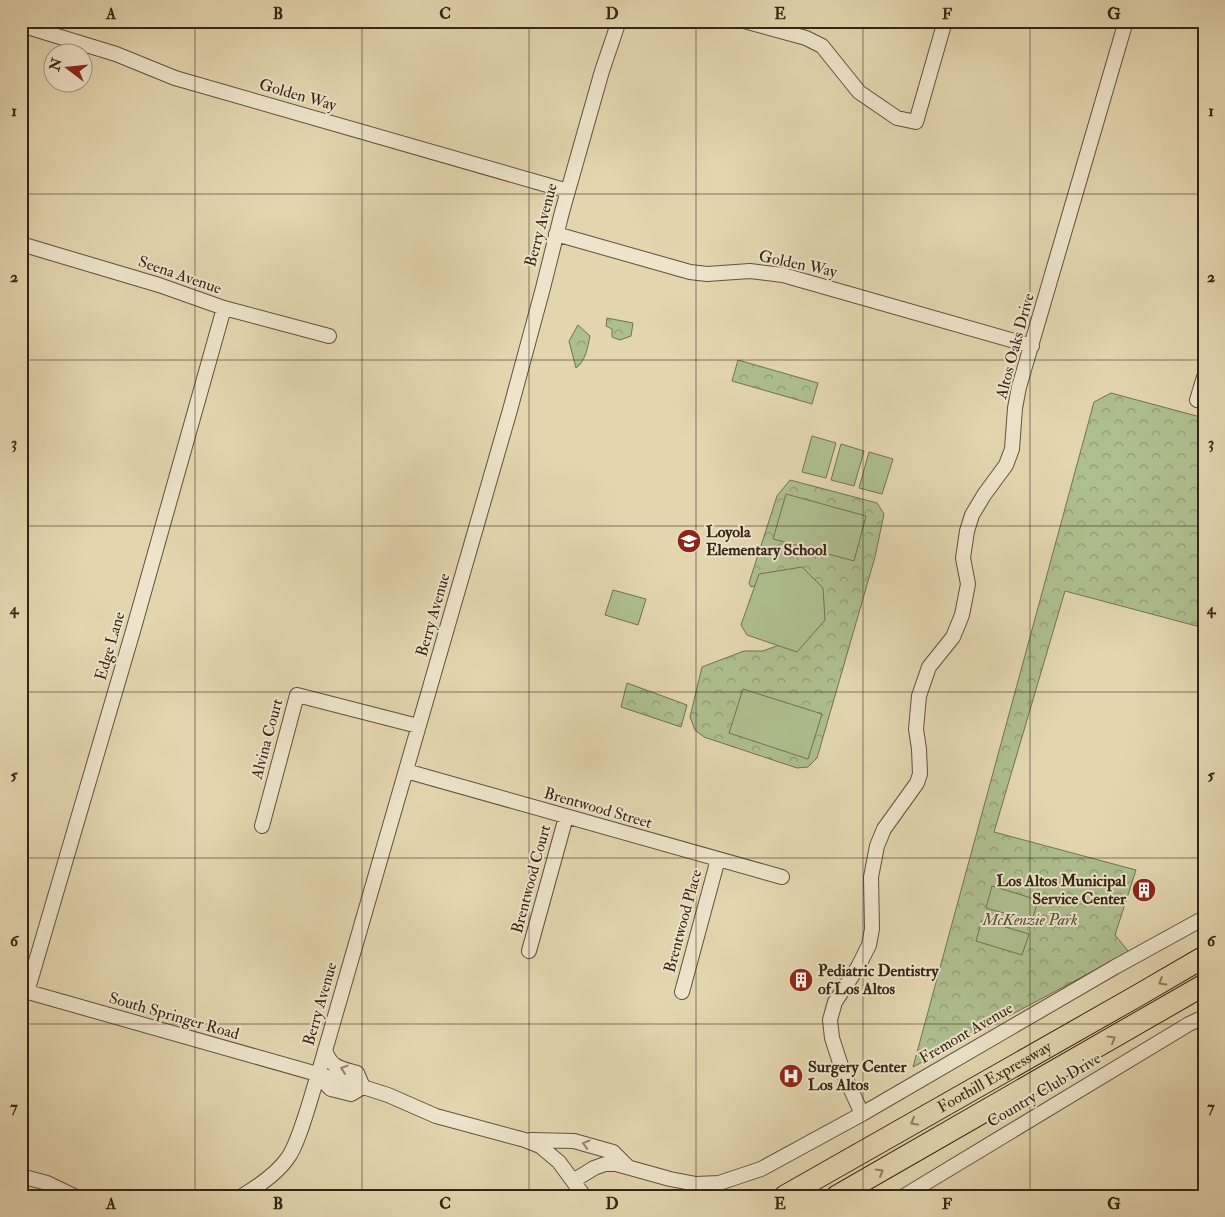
<svg xmlns="http://www.w3.org/2000/svg" width="1225" height="1217" font-family="'IM FELL Double Pica',serif">
<style>
.park{fill:url(#park-crowns);stroke:#717252}
.pitch{fill:#aebf8f;stroke:#717252}
.lines{fill:none;stroke-linecap:round;stroke-linejoin:round}
.minor-casing{stroke:#60523c;stroke-width:16}
.highway-casing{stroke:#342615;stroke-width:23}
.minor{stroke:#ede4cb;stroke-width:14}
.highway{stroke:#e3d6af;stroke-width:21}
.oneway{stroke:#8c7e62}
.oneway2{stroke:#908570}
.grid{fill:none;stroke:#342615;stroke-width:1;stroke-opacity:0.55}
.labels{text-anchor:middle;dominant-baseline:central;stroke-width:4;stroke-linejoin:round;paint-order:stroke}
.street-label{font-size:16px;fill:#342615;stroke:#ede4cb}
.poi-label{font-size:16px;font-weight:bold;fill:#342615;stroke:#ede4cb;text-anchor:start}
.park-label{font-size:16px;font-style:italic;fill:#524c34;stroke:#ede4cb}
.neatline{fill:none;stroke:#342615;stroke-width:2}
.grid-label{font-size:16px;text-anchor:middle;font-weight:bold;fill:#342615}
</style>
<defs>
<pattern id="park-crowns" width="20" height="18" patternUnits="userSpaceOnUse" patternTransform="scale(1.25)"><rect width="20" height="18" fill="#aebf8f"/><path d="M2 6a3 3 0 1 1 6 0M12 15a3 3 0 1 1 6 0" fill="none" stroke="#8e9b74"/></pattern>
</defs>
<rect width="100%" height="100%" fill="#e3d6af"/>
<filter id="stains"><feTurbulence type="fractalNoise" baseFrequency=".004" numOctaves="4"/><feColorMatrix values="0 0 0 0 .2 0 0 0 0 .09 0 0 0 0 .02 0 0 0 .5 -.17"/></filter>
<radialGradient id="worn" r=".72"><stop offset=".6" stop-color="#630" stop-opacity="0"/><stop offset="1" stop-color="#630" stop-opacity=".3"/></radialGradient>
<!-- park -->
<path class="park" d="M607 318 633 323 631 336 620 340 612 337V329L606 326Z
M578 325 590 336C588 347 585 362 576 368L569 341Z
M738 360 818 383 812 404 732 381Z
M1111 393 1204 418V628L1065 591 994 832 1136 870 1115 935 1129 952 913 1067 1094 402Z
M790 480 877 503 884 514 875 557 817 758 808 767 797 768 704 737 695 730 690 717 702 667 744 651H763L798 638 771 581 751 587 749 583 777 496Z
M627 683 687 705 681 727 621 707Z"/>
<!-- pitch -->
<path class="pitch" d="M812 436 836 443 826 478 802 472Z
M841 444 864 451 854 486 831 480Z
M869 452 893 459 882 494 859 488Z
M786 494 866 516 854 561 773 539Z
M802 567 823 588 825 620 797 652 747 635 741 625 759 574Z
M613 590 646 599 638 625 605 615Z
M743 689 822 714 808 759 729 733Z
M992 886 1038 900 1032 921 986 908Z
M982 920 1029 934 1022 955 976 941Z"/>
<g class="lines">
<!-- minor casing -->
<g class="minor-casing">
<path id="minor" d="M744 21 806 38 822 46 859 92 897 118 916 122 945 21
M21 25 116 54 175 78 568 191
M556 234 690 272 707 274 750 271 783 275 1032 346
M21 244 159 285 224 308 329 336
M1197 400 1204 377
M406 771 782 877
M262 826 297 695 418 726
M529 951 566 817
M21 990 363 1087 388 1095 436 1116 525 1140 540 1146 559 1162 584 1196
M27 992 133 631 224 308
M682 992 718 859
M325 1050C331 1068 340 1068 357 1073L363 1087
M318 1076 331 1089 351 1094 363 1087
M862 1114 843 1072 832 1038 830 1020 835 1002 858 967 869 945 872 929 871 877 877 846 884 829 917 783 920 774 919 749 916 729 919 696 929 667 953 637 962 615 968 584 963 558 967 531 972 515 984 495 1006 465 1012 449 1015 408 1019 387 1126 21
M531 1140 574 1141 613 1152 627 1166
M21 1176 47 1183 74 1196
M573 1181 594 1168 605 1164H616L670 1179 696 1184 719 1183 761 1169 862 1114 1115 967 1204 918
M242 1196C257 1187 277 1173 287 1159 299 1144 311 1096 318 1075L510 410 543 288 562 212 602 71 619 21
M904 1196 1189 1024 1204 1017"/>
</g>
<!-- highway casing -->
<g class="highway-casing">
<g id="highway">
<path id="s1" d="M785 1196 1137 996 1204 957"/>
<path d="M837 1196 1204 985"/>
</g>
</g>
<!-- minor -->
<use href="#minor" class="minor"/>
<!-- highway -->
<use href="#highway" class="highway"/>
</g>
<!-- one-way arrows -->
<defs><path id="oneway-chevron" d="M-2-3.5L2.5 0L-2 3.5" fill="none" stroke-width="1.6" stroke-linecap="round" stroke-linejoin="round" transform="scale(1.25)"/></defs>
<g class="oneway">
<use href="#oneway-chevron" transform="translate(1162 982) rotate(149)"/>
<use href="#oneway-chevron" transform="translate(1112 1039) rotate(-30)"/>
<use href="#oneway-chevron" transform="translate(914 1122) rotate(151)"/>
<use href="#oneway-chevron" transform="translate(880 1172) rotate(-30)"/>
</g>
<g class="oneway2">
<use href="#oneway-chevron" transform="translate(344 1069) rotate(-162)"/>
<use href="#oneway-chevron" transform="translate(586 1144) rotate(-164)"/>
</g>
<!-- grid -->
<path class="grid" d="M195 21V1196M362 21V1196M529 21V1196M696 21V1196M863 21V1196M1030 21V1196M21 194H1204M21 360H1204M21 526H1204M21 692H1204M21 858H1204M21 1024H1204"/>
<!-- icons -->
<defs>
<g id="school-disc" transform="scale(1.25)"><circle r="9.5" fill="#8f2418" stroke="#ede4cb"/><path d="M0-5L7-2L0 1L-7-2ZM-4 1L0 2.5L4 1V4Q0 6-4 4Z" fill="#fff"/></g>
<g id="building-disc" transform="scale(1.25)"><circle r="9.5" fill="#8f2418" stroke="#ede4cb"/><path d="M-4-6H4V6H1V3H-1V6H-4ZM-2.5-4.3h1.7v1.8h-1.7ZM.8-4.3h1.7v1.8H.8ZM-2.5-1h1.7V.8h-1.7ZM.8-1h1.7V.8H.8Z" fill="#fff"/></g>
<g id="hospital-disc" transform="scale(1.25)"><circle r="9.5" fill="#8f2418" stroke="#ede4cb"/><path d="M-5-5h3v3.5h4V-5h3V5h-3V1.5h-4V5h-3Z" fill="#fff"/></g>
</defs>
<g fill-rule="evenodd">
<use href="#school-disc" x="689" y="541"/>
<use href="#building-disc" x="1144" y="890"/>
<use href="#building-disc" x="801" y="980"/>
<use href="#hospital-disc" x="791" y="1076"/>
</g>
<g class="labels">
<!-- street labels -->
<g class="street-label">
<text transform="translate(298 95) rotate(16)">Golden Way</text>
<text transform="translate(541 225) rotate(-75)">Berry Avenue</text>
<text transform="translate(798 264) rotate(12)">Golden Way</text>
<text transform="translate(180 275) rotate(19)">Seena Avenue</text>
<text transform="translate(1015 346) rotate(-75)">Altos Oaks Drive</text>
<text transform="translate(433 615) rotate(-74)">Berry Avenue</text>
<text transform="translate(110 646) rotate(-74)">Edge Lane</text>
<text transform="translate(267 739) rotate(-75)">Alvina Court</text>
<text transform="translate(598 808) rotate(16)">Brentwood Street</text>
<text transform="translate(531 879) rotate(-75)">Brentwood Court</text>
<text transform="translate(683 921) rotate(-75)">Brentwood Place</text>
<text transform="translate(320 1004) rotate(-74)">Berry Avenue</text>
<text transform="translate(174 1016) rotate(16)">South Springer Road</text>
<text transform="translate(966 1033) rotate(-30)">Fremont Avenue</text>
<text stroke="none"><textPath href="#s1" startOffset="241">Foothill Expressway</textPath></text>
<text transform="translate(1044 1090) rotate(-31)">Country Club Drive</text>
</g>
<!-- poi labels -->
<g class="poi-label">
<text x="706" y="532">Loyola<tspan x="706" dy="18">Elementary School</tspan></text>
<text x="1126" y="881" text-anchor="end">Los Altos Municipal<tspan x="1126" dy="18">Service Center</tspan></text>
<text x="818" y="971">Pediatric Dentistry<tspan x="818" dy="18">of Los Altos</tspan></text>
<text x="808" y="1067">Surgery Center<tspan x="808" dy="18">Los Altos</tspan></text>
</g>
<!-- park labels -->
<g class="park-label">
<text x="1030" y="920">McKenzie Park</text>
</g>
</g>
<!-- margin -->
<rect width="1225" height="1217" fill="none" stroke="#e3d6af" stroke-width="55"/>
<!-- north arrow -->
<g transform="translate(68 68) rotate(286)"><circle r="24" fill="#ede4cb" stroke="#a39882"/>
<path d="M0-4L9 19L0 12L-9 19Z" fill="#8f2418"/>
<text y="-8" font-size="14" font-weight="bold" text-anchor="middle" fill="#342615">N</text>
</g>
<rect x="28" y="28" width="1170" height="1162" class="neatline"/>
<g class="grid-label">
<text x="111" y="19">A</text>
<text x="278" y="19">B</text>
<text x="445" y="19">C</text>
<text x="612" y="19">D</text>
<text x="780" y="19">E</text>
<text x="947" y="19">F</text>
<text x="1114" y="19">G</text>
<text x="14" y="116">1</text>
<text x="1211" y="116">1</text>
<text x="14" y="282">2</text>
<text x="1211" y="282">2</text>
<text x="14" y="448">3</text>
<text x="1211" y="448">3</text>
<text x="14" y="614">4</text>
<text x="1211" y="614">4</text>
<text x="14" y="780">5</text>
<text x="1211" y="780">5</text>
<text x="14" y="946">6</text>
<text x="1211" y="946">6</text>
<text x="14" y="1112">7</text>
<text x="1211" y="1112">7</text>
<text x="111" y="1209">A</text>
<text x="278" y="1209">B</text>
<text x="445" y="1209">C</text>
<text x="612" y="1209">D</text>
<text x="780" y="1209">E</text>
<text x="947" y="1209">F</text>
<text x="1114" y="1209">G</text>
</g>
<rect width="100%" height="100%" filter="url(#stains)"/>
<rect width="100%" height="100%" fill="url(#worn)"/>
</svg>
